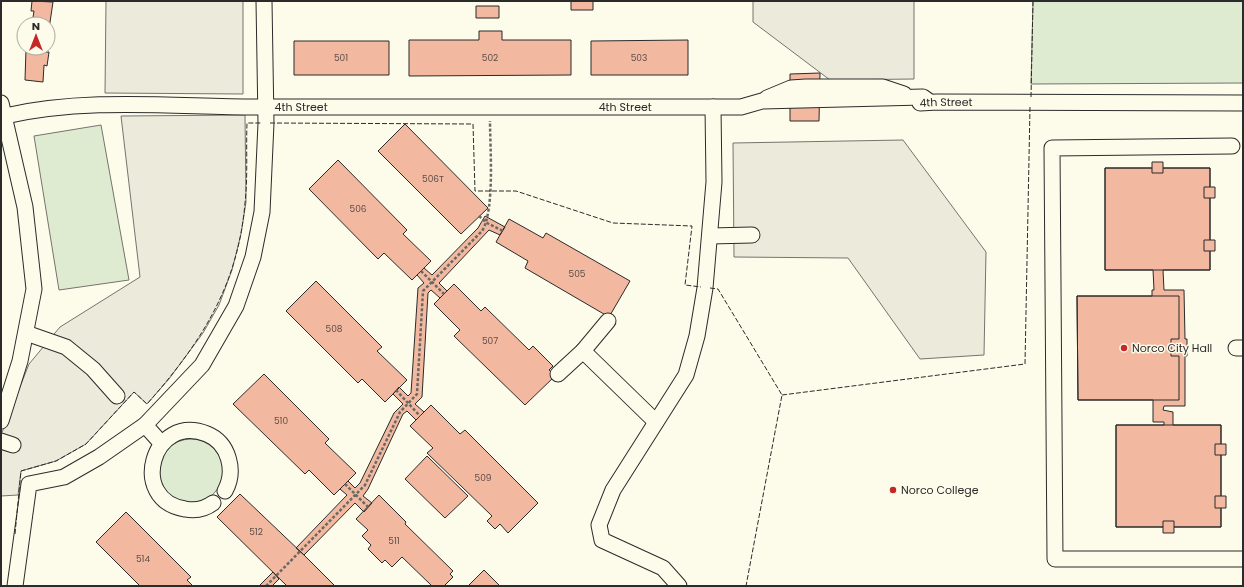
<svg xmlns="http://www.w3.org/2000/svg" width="1244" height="587" font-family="Poppins,sans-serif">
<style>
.green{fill:#deebd1;stroke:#74746e}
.parking{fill:#eceadb;stroke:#74746e}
.building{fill:#f2b8a0;stroke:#2b2b2b}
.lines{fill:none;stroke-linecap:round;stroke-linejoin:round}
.minor-casing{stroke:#2b2b2b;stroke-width:17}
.path{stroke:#6a6964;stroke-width:2.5;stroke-dasharray:3 2;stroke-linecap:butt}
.minor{stroke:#fdfbea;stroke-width:15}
.fence{stroke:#2b2b2b;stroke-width:1;stroke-dasharray:5 2;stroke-linecap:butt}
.poi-dot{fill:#c62828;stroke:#fdfbea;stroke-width:1.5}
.labels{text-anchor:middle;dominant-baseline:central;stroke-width:3;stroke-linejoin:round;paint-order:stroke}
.number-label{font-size:9px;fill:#5d4e48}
.street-label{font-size:11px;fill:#2b2b2b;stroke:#fdfbea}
.poi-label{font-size:11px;fill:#2b2b2b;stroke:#fdfbea;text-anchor:start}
</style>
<rect width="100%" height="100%" fill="#fdfbea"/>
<!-- green -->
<path class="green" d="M1033 1H1243V83L1031 84Z
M101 125 129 280 59 290 34 136Z
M159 471a32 32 0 1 1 64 0a32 32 0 1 1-64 0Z"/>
<!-- parking -->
<path class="parking" d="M106 1H243V94L105 93Z
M753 1H914V79L830 80 753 22Z
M245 115 246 202 241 234 232 270 219 305 203 333 169 379 147 404 134 392 86 444 56 461 21 471 18 495 1 496V435L29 364 60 327 140 277 121 116Z
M903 140 986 252 984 355 920 359 848 258 734 257 733 143Z"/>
<!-- building -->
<path class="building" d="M32 1 53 2 49 29H51L49 41 48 24H32L34 11H31Z
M571 1H593V10H571Z
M476 6H499V18H476Z
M479 31H502V40H571V75L409 76V40H479Z
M688 40V75H591V41Z
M294 41H389V75H294Z
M29 48H46V52H49L47 66 44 65 43 82 25 80 26 49Z
M820 73 819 121H790V74Z
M405 124 488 208 461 234 378 151Z
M338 160 407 230 403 234 431 261 412 280 384 253 378 259 309 189Z
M1152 162H1163V168H1210V187H1215V198H1210V240H1215V251H1210V270H1163L1164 290H1184L1185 339H1187V356H1185V406H1164L1163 410 1173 412V425H1221V444H1226V455H1221V496H1226V508H1221V527H1174V533H1163V527H1116V425H1164V422H1153V400H1078L1077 296H1152V290H1154L1153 270H1105V168H1152Z
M1105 168H1152V173H1163V168H1210V187H1204V198H1210V240H1204V251H1210V270H1105Z
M485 216 505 227 500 235 489 230 439 283 447 291 440 298 431 290 428 293 422 397 415 404 424 412 416 420 407 411 403 414 368 489 363 496 372 503 364 512 355 503 304 555 296 548 347 495 340 489 348 481 355 488 360 483 394 413 403 404 393 394 399 387 408 396 411 393 418 288 424 283 417 275 424 268 432 275 478 228Z
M509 219 543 238 546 233 630 281 609 317 525 268 528 261 496 242Z
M316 281 382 347 377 351 407 380 385 402 362 379 358 383 286 311Z
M454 284 481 311 485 307 529 350 533 346 553 366 549 370 555 376 525 405 454 336 460 330 434 304Z
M1077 296H1179V339H1171V356H1179V400H1078Z
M264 374 329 439 325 443 356 473 334 495 309 470 305 474 233 404Z
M431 405 460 434 465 430 538 503 508 533 500 524 495 529 487 521 492 516 427 453 433 448 410 426Z
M1116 425H1221V444H1215V455H1221V496H1215V508H1221V527H1174V521H1163V527H1116Z
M427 456 468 496 445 518 405 479Z
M240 494 304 555 335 586H287L217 517Z
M379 495 406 522 405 524 453 571 450 574 453 577 444 586H432L402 557 392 567 385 560 382 563 368 549 371 545 362 536 368 530 356 519Z
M126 512 191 577 187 580 193 586H140L96 542Z
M484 570 500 586H468Z
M273 572 279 579 272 586H259Z"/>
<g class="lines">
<!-- minor casing -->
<g class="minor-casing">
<g id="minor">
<path d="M767 98 791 88 806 87H883L904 94"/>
<path d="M1 103 25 207 34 289 20 361 1 421"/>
<path id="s1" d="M920 103 937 102 1243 103"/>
<path id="s2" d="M5 116C88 97 175 107 260 107 420 107 581 107 741 107L762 101 923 97 930 102"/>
<path d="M1232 146 1052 148 1055 559H1243"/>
<path d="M710 236 752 235"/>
<path d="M26 333 66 347 93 369 117 396"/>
<path d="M1236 348H1243"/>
<path d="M583 351 608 321"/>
<path d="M558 374 583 351 656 422"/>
<path d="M1 441 13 445"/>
<path d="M162 444 145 425 202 365 236 306 253 257 262 212 266 123 264 1"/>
<path d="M213 503C205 509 195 511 185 509 128 500 152 412 207 434 229 443 236 471 225 491"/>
<path d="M15 586 29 484 64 477 99 457 145 425"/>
<path d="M679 586 663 568 602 540 599 525 613 490 686 375 697 336 705 288 714 182 713 107"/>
</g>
</g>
<!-- path -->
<path class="path" d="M479 216 487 223 503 231
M421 271 444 294
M396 390 420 416
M345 484 368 507
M266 586 365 485 400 412 417 394 423 291 482 231C495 210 490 147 490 121"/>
<!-- minor -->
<use href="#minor" class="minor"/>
<!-- fence -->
<path class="fence" d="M1031 97 1033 1
M270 123 473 124 475 191H516L613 223 692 226 685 285 701 287
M710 288 718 289 782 395 746 586
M782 395 1025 364 1030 107
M15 534 21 471 56 461 86 444 134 392 147 404C201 343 238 286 245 203 248 177 246 149 247 123H262"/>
</g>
<!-- markers -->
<g class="poi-dot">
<circle cx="1124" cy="348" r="4"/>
<circle cx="893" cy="490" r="4"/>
</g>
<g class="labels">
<!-- number labels -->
<g class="number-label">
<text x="341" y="58">501</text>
<text x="490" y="58">502</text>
<text x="639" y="58">503</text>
<text x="433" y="179">506T</text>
<text x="358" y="209">506</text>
<text x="577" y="274">505</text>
<text x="334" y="329">508</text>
<text x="490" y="341">507</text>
<text x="281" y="421">510</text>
<text x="483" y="478">509</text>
<text x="256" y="532">512</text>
<text x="394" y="541">511</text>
<text x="143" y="559">514</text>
</g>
<!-- street labels -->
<g class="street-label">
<text stroke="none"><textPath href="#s1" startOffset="26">4th Street</textPath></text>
<text stroke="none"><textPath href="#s2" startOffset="297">4th Street</textPath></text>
<text stroke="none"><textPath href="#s2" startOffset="621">4th Street</textPath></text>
</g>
<!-- poi labels -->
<g class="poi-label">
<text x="1132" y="348">Norco City Hall</text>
<text x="901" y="490">Norco College</text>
</g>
</g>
<!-- border -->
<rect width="1244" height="587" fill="none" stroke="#2b2b2b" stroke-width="4"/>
<!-- north arrow -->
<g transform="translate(36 36)"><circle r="19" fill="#fdfbea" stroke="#a9a89e"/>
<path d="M0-3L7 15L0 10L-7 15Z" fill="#c62828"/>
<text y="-6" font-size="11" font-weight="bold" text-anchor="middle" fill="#2b2b2b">N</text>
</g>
</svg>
